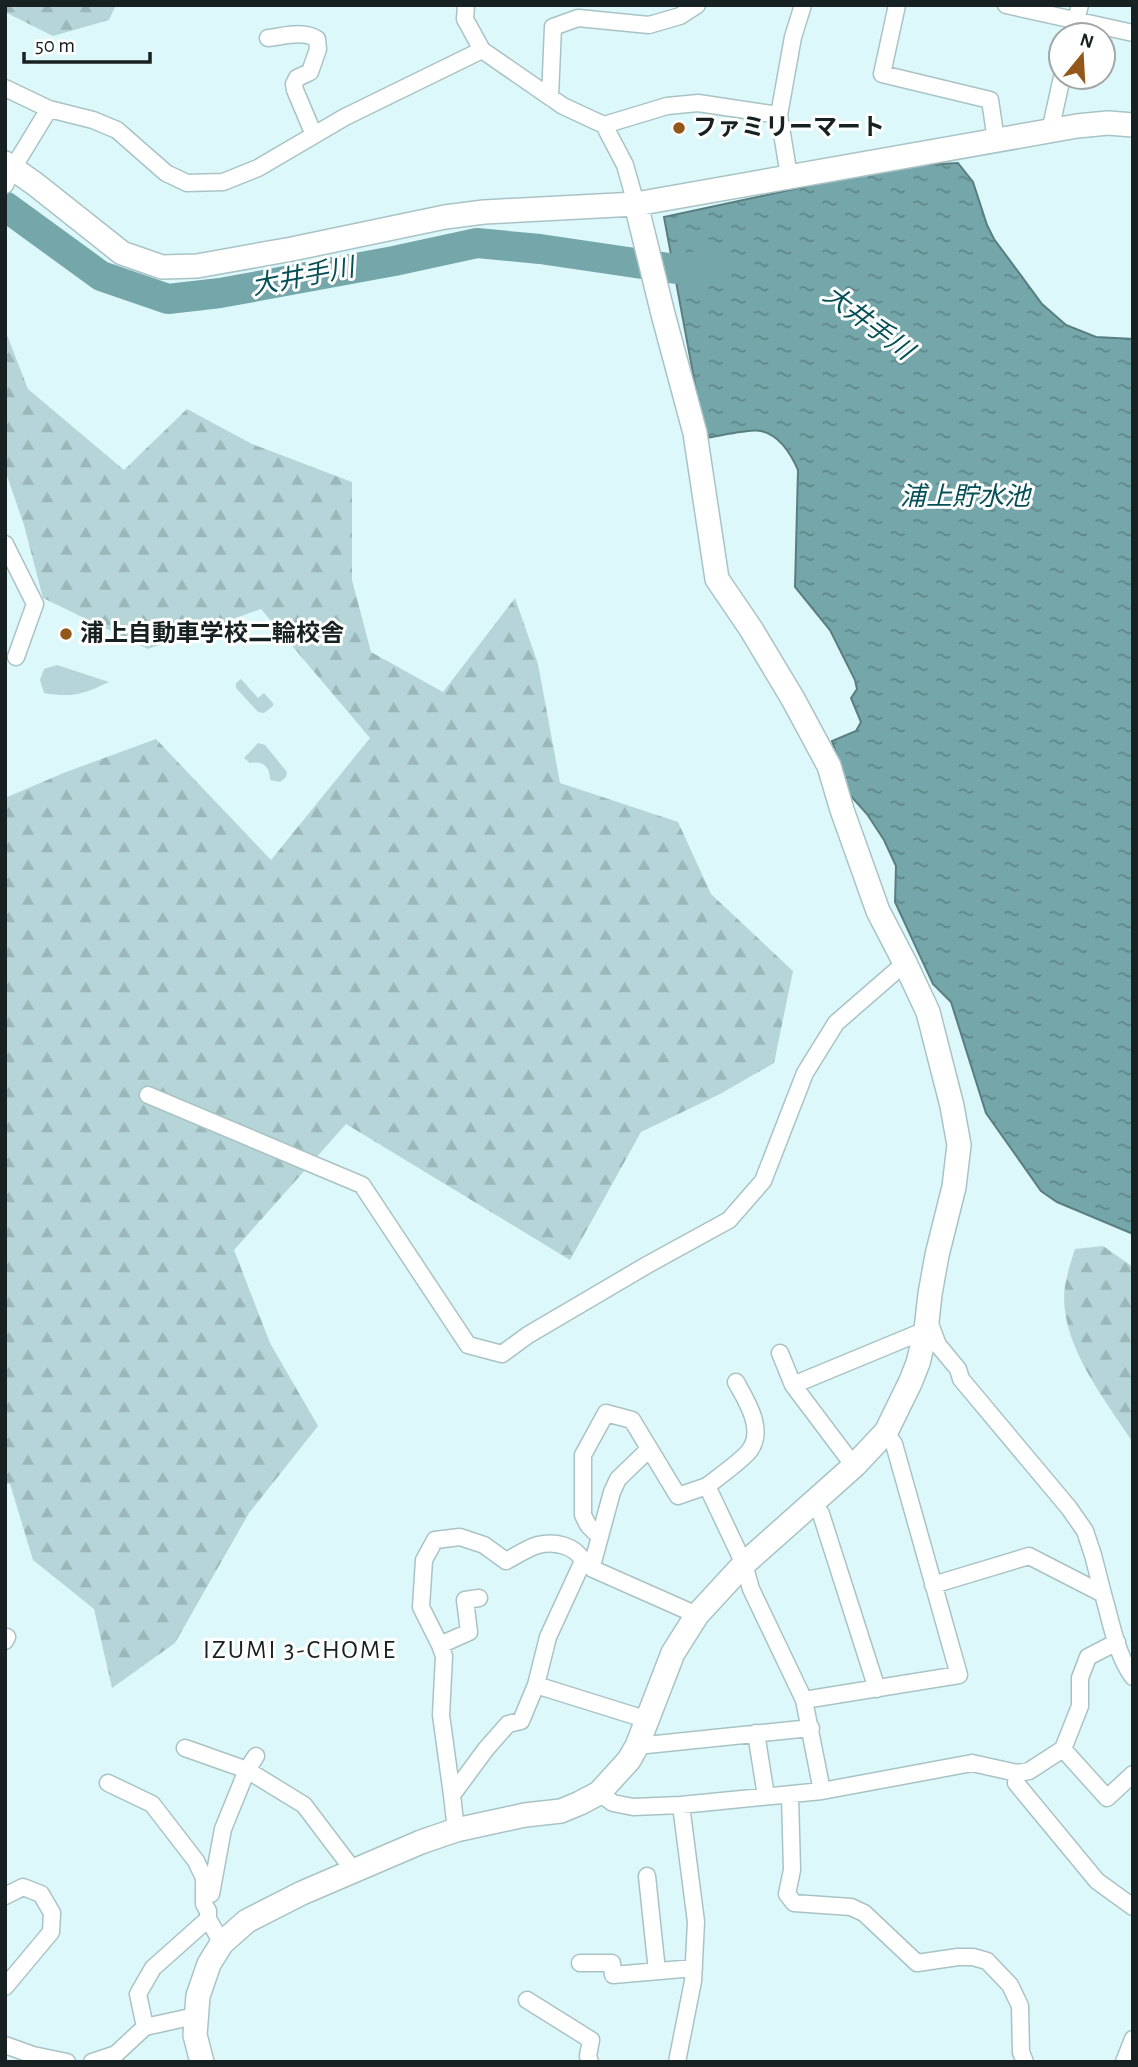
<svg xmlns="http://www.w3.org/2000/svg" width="1138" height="2067" font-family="'Alegreya Sans','Noto Sans JP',sans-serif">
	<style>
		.green { fill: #b5d5d8 }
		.forest { fill: url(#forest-firs) }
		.water { fill: url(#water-ripples); stroke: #597e81; stroke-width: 2 }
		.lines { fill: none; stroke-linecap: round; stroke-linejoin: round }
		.river { stroke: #75a6aa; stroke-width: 30 }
		.street-casing { stroke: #a9c3c5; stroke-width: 19 }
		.secondary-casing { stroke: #a9c3c5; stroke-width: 26 }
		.street { stroke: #fff; stroke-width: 16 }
		.secondary { stroke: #fff; stroke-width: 23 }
		.poi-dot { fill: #935719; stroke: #fff; stroke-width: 2.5 }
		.labels { text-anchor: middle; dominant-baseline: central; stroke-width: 6; stroke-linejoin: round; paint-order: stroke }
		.poi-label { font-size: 24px; font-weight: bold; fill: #172121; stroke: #fff; text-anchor: start }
		.water-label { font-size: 26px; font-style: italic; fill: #045056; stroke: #fff }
		.neighbourhood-label { font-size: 26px; letter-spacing: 2px; fill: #172121; stroke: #fff }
	</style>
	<defs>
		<pattern id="forest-firs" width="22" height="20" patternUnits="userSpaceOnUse" patternTransform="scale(1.75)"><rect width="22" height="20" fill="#b5d5d8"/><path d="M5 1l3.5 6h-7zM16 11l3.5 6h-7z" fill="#9bb7b9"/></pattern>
		<pattern id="water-ripples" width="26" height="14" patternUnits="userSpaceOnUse" patternTransform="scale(1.75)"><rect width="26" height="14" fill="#75a6aa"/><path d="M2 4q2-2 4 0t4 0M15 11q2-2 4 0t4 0" fill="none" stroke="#5f878a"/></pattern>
	</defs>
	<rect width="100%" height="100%" fill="#ddf8fb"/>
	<!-- green -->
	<path class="green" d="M57,665L109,682C84,694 72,698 44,693L40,680L44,669Z
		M241,679L258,698L264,693L273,703V706L264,713L258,712L236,688V683Z
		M258,743L265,745L287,772L286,777L280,782L270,780C270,766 263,761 250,763L244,758Z"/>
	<!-- forest -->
	<path class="forest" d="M5,5H116L109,20L53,36L5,12Z
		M5,330L28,389L124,470L187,409L252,444L352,482V580L371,652L443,692L515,598L538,664L560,783L678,822L711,894L793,971L774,1063L720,1094L641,1132L570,1260L346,1124L234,1250L270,1343L318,1426L249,1513L175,1643L112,1688L94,1609L33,1560L10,1484L5,1483V798L66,772L156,739L271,860L370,738L261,609L148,649L43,598L24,525L5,470Z
		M1103,1246L1133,1267V1443C1105,1399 1057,1341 1065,1286C1067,1274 1071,1261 1075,1249Z"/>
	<!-- water -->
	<path class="water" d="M958,163L973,182L987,225L994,239L1042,304L1066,325L1096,337L1133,339V1234L1057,1202L1041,1191L986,1113L951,1002L933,984L895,902L896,866L884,840L867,814L849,794L832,741L856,731L861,722L851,698L857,689L855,680L830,630L795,587L798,470C791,454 779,435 761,431C751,428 716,437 705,438L664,217L901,166Z"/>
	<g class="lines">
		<!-- river -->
		<path class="river" d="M5,206L101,276L168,299L220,293L394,261L477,243L540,249L676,269L713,264"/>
		<defs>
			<path id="street" d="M466,5L465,19L482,50L563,106L604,125L625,165L636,204
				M897,5L882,74L990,100L996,140
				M1006,5L1133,33
				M1072,35L1080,5
				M268,38C284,36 304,30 317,39L318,49L310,72L297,78L294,84L295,90L314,135
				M5,88L49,109L93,120L117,130L166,173L187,183L223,182L258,168L345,117L482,50
				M550,97L553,27L578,18L649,25L680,16L697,5
				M604,125L667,106L698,103L779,115
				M1050,131L1062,77
				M789,176L779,115L793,37L803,5
				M5,185L13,168L49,109
				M5,544L35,604L16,657
				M148,1095L362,1185L468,1345L502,1354L528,1335L647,1265L729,1220L763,1181L805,1073L836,1023L905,963
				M929,1321L938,1345L958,1369L961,1379L1069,1508L1085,1531L1093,1555L1103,1594L1029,1556L933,1585
				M780,1353L793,1385L854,1466
				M793,1385L926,1330
				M707,1486C716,1479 745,1458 750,1450C765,1429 746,1400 736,1382
				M813,1502L821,1514L877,1689
				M600,1537L588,1525L583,1515V1455L606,1413L632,1420L678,1496L707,1486L744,1564L751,1589L804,1700L822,1791
				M1103,1594C1111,1621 1116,1654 1133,1677
				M5,1641L7,1637
				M440,1645L421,1607L424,1560L435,1540L460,1537L484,1545L506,1561C516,1556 527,1548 538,1545C554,1541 575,1545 583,1561L593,1562L612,1492L618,1479L648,1450
				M536,1685L648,1720
				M804,1700L959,1675L894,1444L886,1432
				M756,1733L766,1796
				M637,1746L811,1728
				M185,1748L247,1770L304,1805L354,1871
				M1063,1749L1107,1798L1133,1774
				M1017,1773L1029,1771L1063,1749L1080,1706V1678L1088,1657L1117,1642
				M108,1783L152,1804L196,1861L204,1878V1904L208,1911V1919
				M599,1793L613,1803L633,1807L681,1805L822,1791L972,1763L1017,1773L1016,1783L1097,1881L1133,1907
				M452,1795L441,1715L444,1656L440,1645L469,1632L465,1600L479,1598
				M790,1795L792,1870L787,1894L794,1903L851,1907L864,1913L917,1963L958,1957H973L987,1961L1010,1985L1020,2006L1021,2052L1025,2062
				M456,1830L452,1795L486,1749L508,1724L521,1721L536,1685L548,1637L583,1561L593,1569L697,1615
				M647,1876L657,1971
				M211,1894L223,1829L247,1770L256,1756
				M5,1896L23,1887L41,1894L52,1913L51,1932L5,1987
				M580,1963H612L613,1975L694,1968
				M527,2000L591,2040L588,2056L590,2062
				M145,2027L138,1994L153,1968L208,1919L222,1943
				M5,2045L33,2055L67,2062
				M92,2062L116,2054L145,2027L195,2016
				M677,2062L693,1981L696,1922L681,1805
				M1124,2062L1133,2039"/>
			<path id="secondary" d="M5,163L35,184L122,253L162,267L197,266L292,249L445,217L484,212L636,204L1077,126L1108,123L1133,125
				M202,2062L195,2035L198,1996L209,1964L222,1943L247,1921L302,1893L421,1842L456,1830L525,1815L561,1811L580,1803L599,1793L629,1760L637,1746L673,1653L697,1615L744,1564L854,1466L886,1432L910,1383L918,1363L926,1330L930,1294L937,1255L954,1187L959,1145L952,1106L928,1012L905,963L878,911L842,810L829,766L793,699L751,629L717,579L695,433L663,314L636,204"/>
		</defs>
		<!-- street casing -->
		<use href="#street" class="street-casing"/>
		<!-- secondary casing -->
		<use href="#secondary" class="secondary-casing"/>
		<!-- street -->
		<use href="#street" class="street"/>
		<!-- secondary -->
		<use href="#secondary" class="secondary"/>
	</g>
	<!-- markers -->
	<g class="poi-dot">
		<circle cx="679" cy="128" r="7"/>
		<circle cx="66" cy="634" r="7"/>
	</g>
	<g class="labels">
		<!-- poi labels -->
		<g class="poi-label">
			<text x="693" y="128">ファミリーマート</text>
			<text x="80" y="634">浦上自動車学校二輪校舎</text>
		</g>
		<!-- water labels -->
		<g class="water-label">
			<text transform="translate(303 277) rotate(-11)">大井手川</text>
			<text transform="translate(868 323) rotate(37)">大井手川</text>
			<text x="965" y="497">浦上貯水池</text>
		</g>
		<!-- neighbourhood labels -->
		<g class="neighbourhood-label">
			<text x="300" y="1650">IZUMI 3-CHOME</text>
		</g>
	</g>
	<!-- border -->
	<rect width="1138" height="2067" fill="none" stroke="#172121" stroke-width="14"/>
	<!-- north arrow -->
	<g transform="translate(1082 56) rotate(18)"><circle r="33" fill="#ffffff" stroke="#a2a6a6" stroke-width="2"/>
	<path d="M0-5L12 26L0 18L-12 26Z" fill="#935719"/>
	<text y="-10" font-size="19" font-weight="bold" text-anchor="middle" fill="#172121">N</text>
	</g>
	<!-- scale -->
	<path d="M24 52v10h126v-10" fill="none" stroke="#172121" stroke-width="3.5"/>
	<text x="35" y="52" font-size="21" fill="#172121" stroke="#ffffff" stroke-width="5" paint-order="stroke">50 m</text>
</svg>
